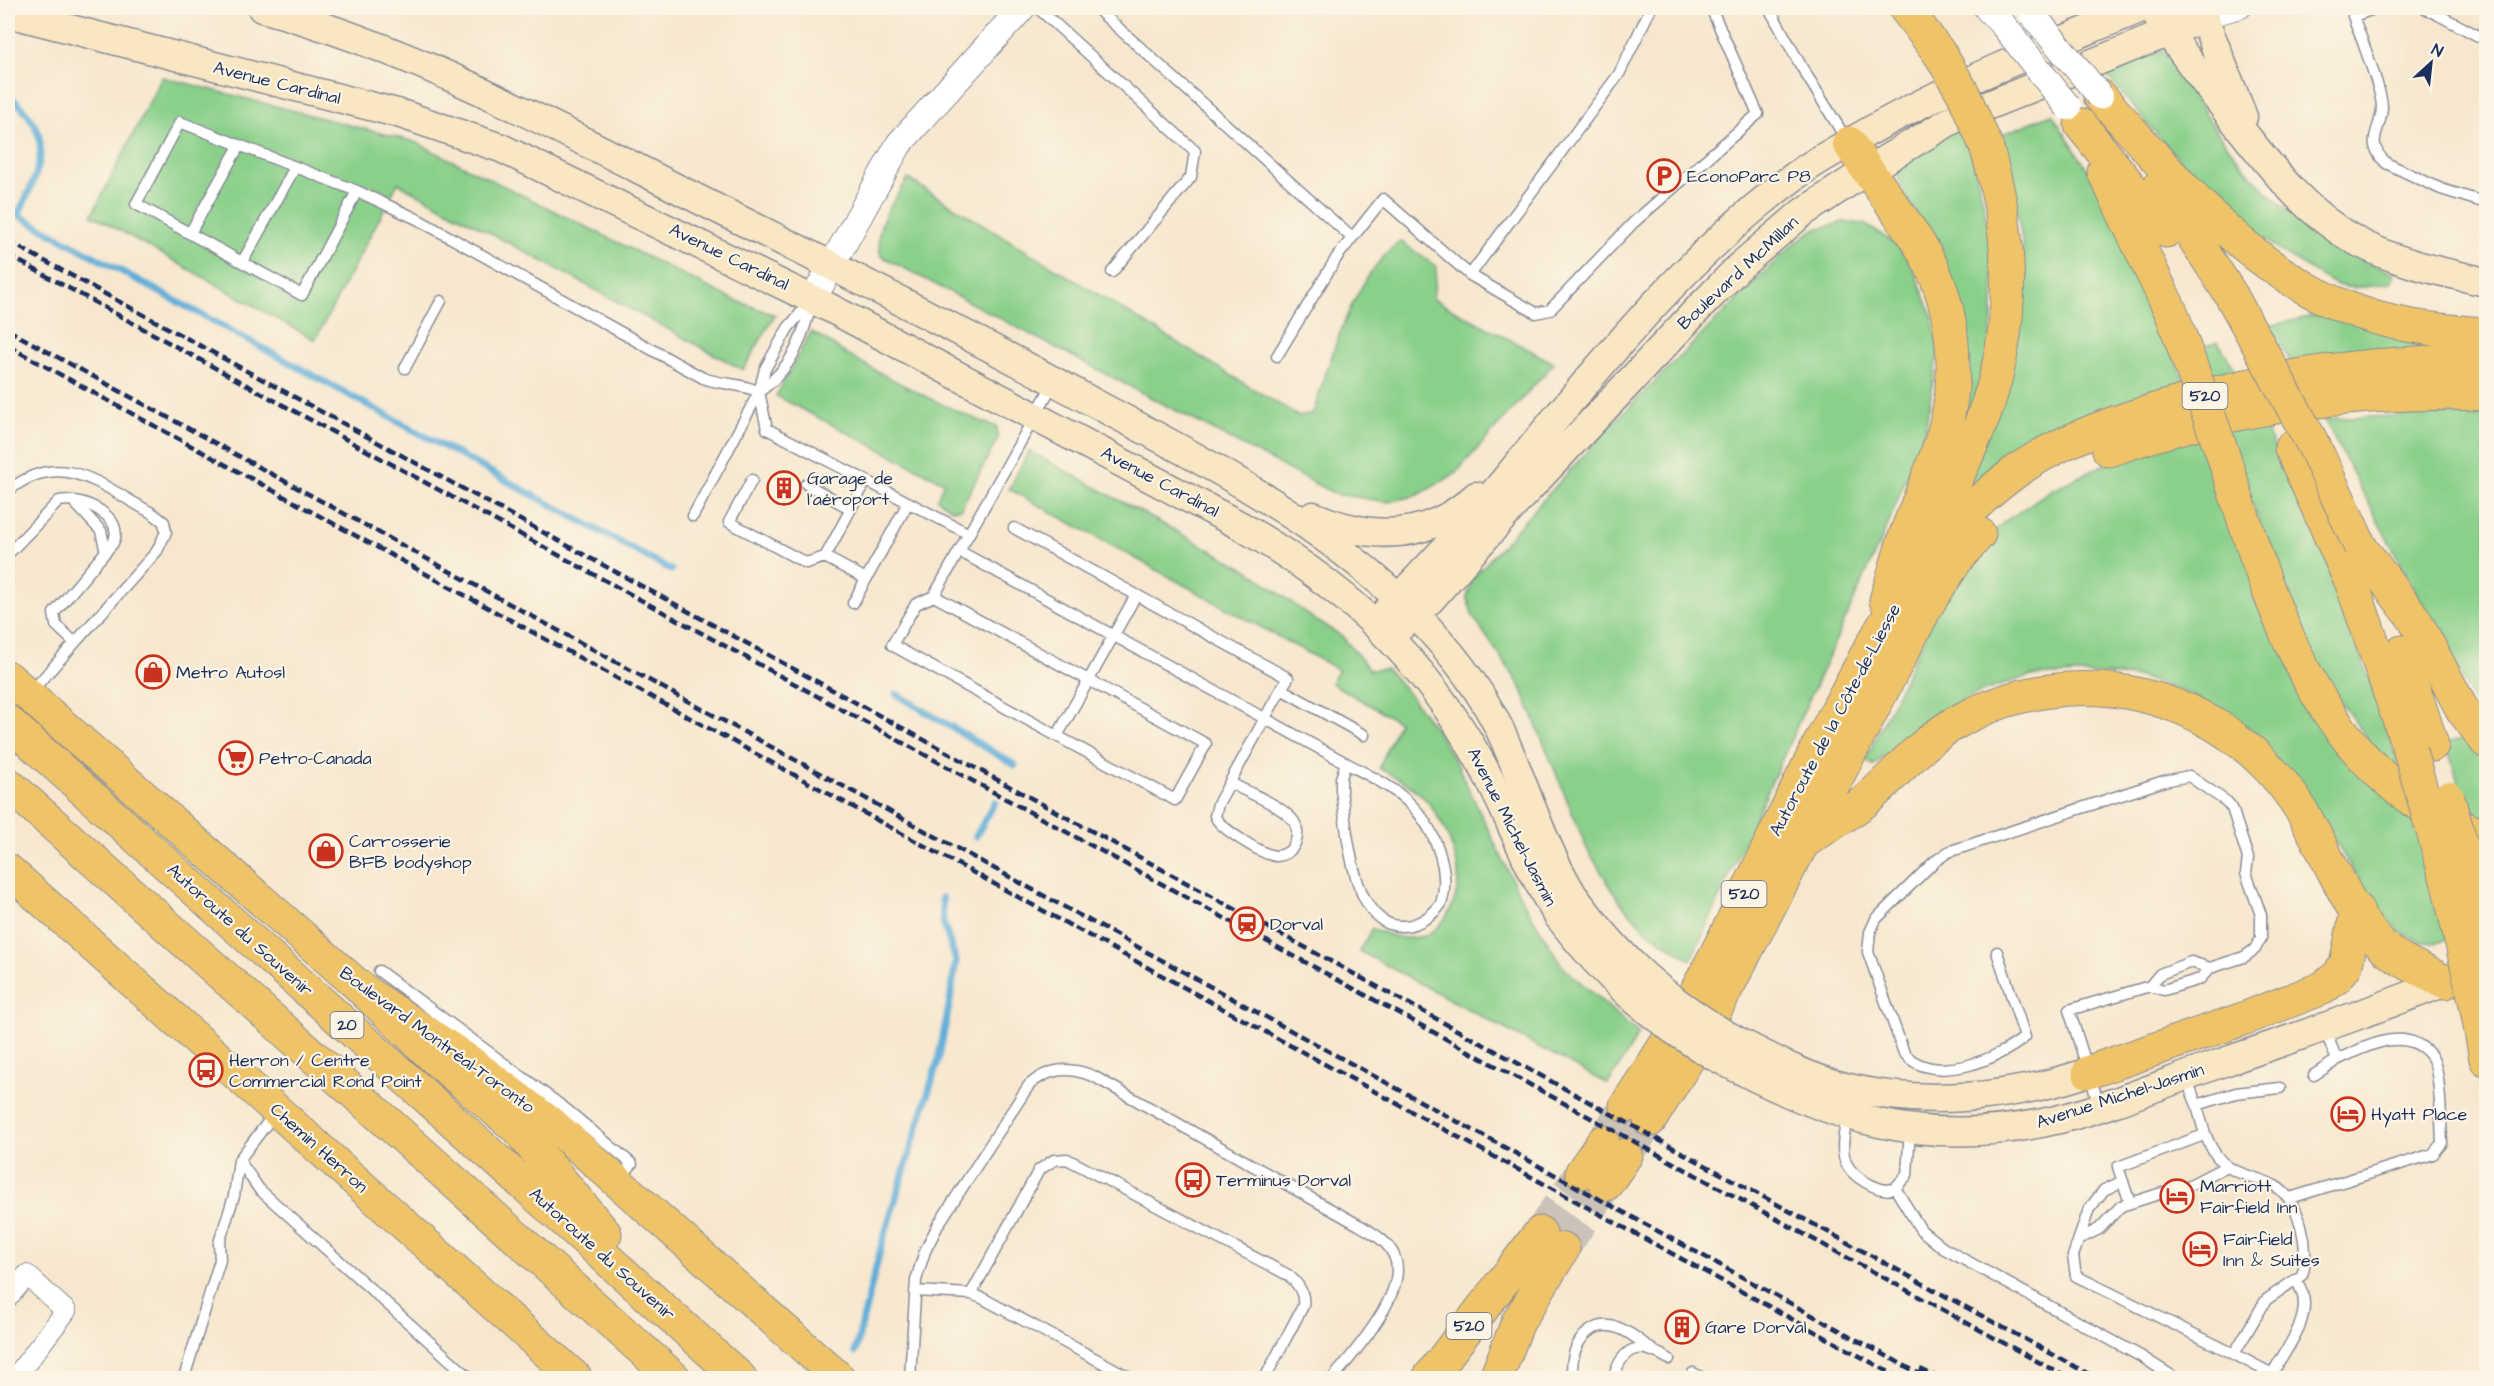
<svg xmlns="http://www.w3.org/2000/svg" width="2494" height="1386" font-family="'Architects Daughter',sans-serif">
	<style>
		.green { fill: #8ad08a; stroke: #528074; stroke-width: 1.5 }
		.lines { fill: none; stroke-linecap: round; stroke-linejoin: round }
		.stream { stroke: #5fadd8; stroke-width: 7 }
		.motorway-tunnel { stroke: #cbc2b8; stroke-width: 33; stroke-dasharray: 33 16; stroke-linecap: butt }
		.service-casing { stroke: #898b96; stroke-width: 13 }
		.minor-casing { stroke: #898b96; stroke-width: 22 }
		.tertiary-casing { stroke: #898b96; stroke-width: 28 }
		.secondary-casing { stroke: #898b96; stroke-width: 31 }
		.primary-casing { stroke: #898b96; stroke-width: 34 }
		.motorway-casing { stroke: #898b96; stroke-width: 35 }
		.service { stroke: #fff; stroke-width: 10 }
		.minor { stroke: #fff; stroke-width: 20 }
		.tertiary { stroke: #fff; stroke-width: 26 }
		.secondary { stroke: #f9e7c3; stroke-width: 28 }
		.primary { stroke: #efc469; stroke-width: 32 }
		.motorway { stroke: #efc469; stroke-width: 33 }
		.rail { stroke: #1b2f5e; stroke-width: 4.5; stroke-dasharray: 9 4.5; stroke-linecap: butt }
		.tertiary-bridge-casing { stroke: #898b96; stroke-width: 28; stroke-linecap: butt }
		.secondary-bridge-casing { stroke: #898b96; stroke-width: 31; stroke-linecap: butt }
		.motorway-bridge-casing { stroke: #898b96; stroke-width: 35; stroke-linecap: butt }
		.tertiary-bridge { stroke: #fff; stroke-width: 26 }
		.secondary-bridge { stroke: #f9e7c3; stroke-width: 28 }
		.motorway-bridge { stroke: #efc469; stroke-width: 33 }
		.labels { text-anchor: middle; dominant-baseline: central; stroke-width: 4.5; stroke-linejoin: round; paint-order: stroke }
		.shield { fill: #fcf5e5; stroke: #5e6a86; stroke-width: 1.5 }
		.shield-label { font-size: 16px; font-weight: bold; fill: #1b2f5e }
		.street-label { font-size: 18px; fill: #1b2f5e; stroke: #fcf5e5 }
		.poi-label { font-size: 18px; fill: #1b2f5e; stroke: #fcf5e5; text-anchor: start }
	</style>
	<rect width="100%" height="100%" fill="#fcf5e5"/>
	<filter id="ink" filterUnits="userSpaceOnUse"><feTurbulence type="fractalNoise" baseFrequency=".0167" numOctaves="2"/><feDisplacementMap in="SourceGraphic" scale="12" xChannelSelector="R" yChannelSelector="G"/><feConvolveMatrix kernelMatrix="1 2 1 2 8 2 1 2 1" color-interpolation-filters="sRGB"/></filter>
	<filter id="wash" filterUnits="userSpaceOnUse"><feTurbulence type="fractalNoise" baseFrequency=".008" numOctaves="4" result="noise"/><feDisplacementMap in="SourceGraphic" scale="24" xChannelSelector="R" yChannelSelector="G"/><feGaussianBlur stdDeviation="1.35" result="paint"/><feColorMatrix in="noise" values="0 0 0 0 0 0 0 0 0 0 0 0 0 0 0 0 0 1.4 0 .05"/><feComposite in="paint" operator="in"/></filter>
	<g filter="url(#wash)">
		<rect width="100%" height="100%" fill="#f7e7ce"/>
		<!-- green -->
		<path class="green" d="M2163,51L2171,59C2231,161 2282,229 2395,274L2391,283C2377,285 2360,289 2346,287C2334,286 2319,275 2309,269C2225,221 2165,144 2103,71Z
			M162,77L415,142L734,300L775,315L743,370L398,183L315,340L92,215Z
			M2052,114L2107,200L2187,387L1972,491L1964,485L2023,282L2022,240L2003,134Z
			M1962,125C1984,193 2001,266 1990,338C1986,365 1977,392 1971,418L1960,414L1941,258L1902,188L1897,173L1899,161Z
			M908,179L1298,416L1313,413C1333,354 1350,281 1400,241L1437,267L1433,299L1554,363L1455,474L1418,495L1389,502L1335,494L881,256C872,225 892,204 908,179Z
			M1844,222L1864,224L1903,248L1918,279L1934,321L1938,353L1926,425L1888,525L1691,960L1648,932L1620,902L1587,849L1520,685L1473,617L1467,598L1472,579L1607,429L1790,247L1813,230Z
			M2326,313L2442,344V351L2292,364L2269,326Z
			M811,332C824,338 834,346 846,354C889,379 951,411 997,427L998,438L961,508L953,510L937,499L944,482L776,396Z
			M2218,342L2238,374L2210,383L2197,349Z
			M2436,414L2486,415V724L2324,419Z
			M2263,423L2322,545L2405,782L2392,771L2311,663L2224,428Z
			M2200,434L2319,717L2486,842V925L2434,943L2418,941L2403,933L2383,919L2315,809L2193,695L2140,677L2082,674L2029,676L1978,693L1935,713L1874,765L1865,761L1947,589L1972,554L2004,522L2051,490L2118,458Z
			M1029,451L1251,572L1315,620L1342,636L1370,670L1386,669L1405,689L1437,731L1457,764L1521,898L1562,966L1639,1034L1608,1084L1359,951L1372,929C1385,933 1398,939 1412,938C1446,936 1463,894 1457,865C1453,844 1441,819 1428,802C1416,787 1395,777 1379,768L1399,722L1331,683L1339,670L1009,489Z
			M2467,737L2486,759V825L2469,819L2446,743Z"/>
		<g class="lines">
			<!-- stream -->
			<path class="stream" d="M8,95C57,134 42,166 18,215L671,570
				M8,209L18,215
				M896,694L1015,765
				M976,836L995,802
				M855,1352L882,1243L938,1061L949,1006L956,961L943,922L942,898"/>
		</g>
	</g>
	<g filter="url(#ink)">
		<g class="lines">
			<!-- motorway-tunnel -->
			<path class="motorway-tunnel" d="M1603,1142L1626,1106
				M1626,1155L1650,1120
				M1540,1233L1582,1172
				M1563,1249L1606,1184"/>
			<defs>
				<path id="service" d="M1038,8L1195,151L1191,177L1112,272
					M1096,8L1351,237
					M1769,8L1801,66L1846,139
					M2377,8L2353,16C2360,35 2382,90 2382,107C2382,130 2363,141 2386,163L2441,189L2486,203
					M2425,8L2486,40
					M357,191L302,295L136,204L180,122L357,191L417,219L703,378C722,385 742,383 759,392L767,429L969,534
					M190,233L239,146
					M243,261L294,169
					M1470,275L1619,74L1651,8
					M1277,356L1337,257L1383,199L1470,275L1536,313L1550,310L1633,223L1758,114L1711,8
					M405,368L441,301
					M1054,382L934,596L1206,744L1175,800L1057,736C1084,689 1110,642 1136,595
					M759,392C793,367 801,342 812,302
					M752,480L729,522L806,563L825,557L866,579
					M806,484L851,509
					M8,491C62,447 101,486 152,513L164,522L166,532L157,551L30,693
					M75,503L101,531L106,552
					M693,516L759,392L765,369L788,328L811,301
					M1014,528L1288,678L1281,689L1364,735
					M959,551L1346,763C1366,774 1388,784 1405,799C1433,823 1452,869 1441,904C1432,916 1418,926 1402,926C1351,927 1347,826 1341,790V778L1346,763
					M8,554L59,501C80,496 127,516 113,543L54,613L56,625L75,643
					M825,557L866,481
					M934,596L916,604L892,645L1057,736
					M853,603L908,503
					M1230,783C1249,793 1276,803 1291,818C1304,831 1295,856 1276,856C1263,855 1219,828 1215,816L1218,804L1281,689
					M1997,952L2025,1037C1998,1060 1932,1086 1904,1053L1868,952L1870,932L1876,919L1934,862L1948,852L2164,781L2189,776L2227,802L2232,808L2248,858L2246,873L2261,915V938L2255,949L2244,957L2210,968L2200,979L2164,990L2150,986L2069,1010L2099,1105
					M379,971L567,1110L632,1164L618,1180
					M2150,986L2160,974L2191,962L2210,968
					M2314,1075L2337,1060L2324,1028
					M2185,1076L2197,1105L2236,1093L2280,1088
					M1847,1116C1842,1147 1836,1167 1869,1184C1877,1188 1886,1192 1895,1188L1907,1175L1910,1129
					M239,1160L259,1189L470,1378
					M2123,1181L2104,1190L2089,1209L2073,1256L2076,1276L2234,1354L2266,1300L2302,1275C2311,1250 2300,1200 2275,1186C2261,1178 2242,1176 2228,1167C2209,1154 2202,1126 2197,1105
					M2190,1185L2227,1166
					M1895,1188L1921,1230L1943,1248L2142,1357L2175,1378
					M2290,1198L2433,1154L2442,1143C2441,1125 2441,1068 2431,1056C2407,1024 2364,1047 2337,1060
					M2130,1203L2118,1167L2204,1135
					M2081,1238L2099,1229L2121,1206L2162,1193
					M915,1291L971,1294L982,1298L1131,1378
					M971,1294L1039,1170L1054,1160L1067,1159L1288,1275C1298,1283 1305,1293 1303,1306L1265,1378
					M2234,1354L2272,1374C2287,1347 2319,1311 2296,1281
					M1693,1373L1703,1378
					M184,1378L220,1260L219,1243L234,1196L239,1160L275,1113
					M910,1378L916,1280L925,1251L938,1225L1029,1085C1049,1068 1068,1066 1093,1076L1357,1224C1371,1232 1389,1241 1395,1258C1408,1292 1354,1353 1333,1378
					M1574,1378C1567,1356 1582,1323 1610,1326C1625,1327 1642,1343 1654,1351
					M1613,1378C1624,1344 1640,1342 1669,1359"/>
				<path id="minor" d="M2204,18L2241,8
					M8,1297L27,1275L66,1311L15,1378"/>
				<path id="tertiary" d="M1987,8L2004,26
					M813,299L899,144L1022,8"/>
				<path id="secondary" d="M262,8C425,52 574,138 726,213C851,275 975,338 1098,405C1220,470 1333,527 1429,629C1457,659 1482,693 1500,730C1525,784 1541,843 1573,895
					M2200,8L2243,117
					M8,13L401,114L501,148L832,309L1241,526C1345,587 1422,655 1481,763C1509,813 1527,869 1559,917
					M2158,17C2183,55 2211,91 2239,127C2274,171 2306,213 2356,241C2397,263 2442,272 2486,282
					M1313,516C1372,541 1427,541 1476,496
					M1386,612C1418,577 1452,543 1483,506C1579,392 1674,265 1795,176C1814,162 1834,151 1854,140C1946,86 2044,48 2142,8
					M1400,627L1431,599L1521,497L1698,309L1740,266L1802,213L1866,171L1952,120L2204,18
					M1728,1036C1766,1056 1804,1077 1845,1087C1925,1107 2012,1098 2089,1072
					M1716,1057C1832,1120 1927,1151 2060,1119C2112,1106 2167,1082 2218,1064C2309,1033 2399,1002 2486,965"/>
				<path id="primary" d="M8,677L362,989L469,1061L557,1128L839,1378
					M8,870L576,1378"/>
				<path id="motorway" d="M1905,8L1940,54
					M2100,96C2180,183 2255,282 2373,317C2410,328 2448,331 2486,334
					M2081,125L2166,231
					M1849,143C1873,181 1904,216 1926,256C1954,306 1960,372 1945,428C1936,462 1921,494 1909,526C1900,550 1894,576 1886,600
					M2104,172L2172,314
					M2160,185L2231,295
					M2291,448L2352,584L2410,751
					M2221,449C2270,599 2317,783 2486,836
					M2109,450C2226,407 2362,389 2486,394
					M1926,546C1944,504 1965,463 1982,420C2017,330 2014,238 1986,146
					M2361,548L2415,620L2462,709L2486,741
					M2402,652L2432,745
					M8,722L740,1378
					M8,784L674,1378
					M1807,840C1826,827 1846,816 1864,802C1895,776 1916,747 1952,725C2070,655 2220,689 2296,802C2325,845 2348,916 2386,949C2402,963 2426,971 2445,982
					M362,989L440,1063L518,1129L605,1234
					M2476,1004L2486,1059
					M2089,1072L2243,1019L2323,988L2338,976L2346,965L2357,910
					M1626,1106C1644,1078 1663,1051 1679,1022C1732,931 1774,832 1822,739C1873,642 1923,539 2014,473C2066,435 2135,415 2197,398C2292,372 2388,360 2486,362
					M1650,1120L1700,1039L1927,605L1957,559L1979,534
					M1582,1172L1603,1142
					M1606,1184L1626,1155
					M1429,1378L1540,1233
					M1496,1378L1518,1322L1563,1249"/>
			</defs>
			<!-- service casing -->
			<use href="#service" class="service-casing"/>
			<!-- minor casing -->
			<use href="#minor" class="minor-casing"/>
			<!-- tertiary casing -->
			<use href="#tertiary" class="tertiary-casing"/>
			<!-- secondary casing -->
			<use href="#secondary" class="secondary-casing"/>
			<!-- primary casing -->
			<use href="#primary" class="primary-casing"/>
			<!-- motorway casing -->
			<use href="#motorway" class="motorway-casing"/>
			<!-- service -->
			<use href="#service" class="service"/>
			<!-- minor -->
			<use href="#minor" class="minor"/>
			<!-- tertiary -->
			<use href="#tertiary" class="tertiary"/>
			<!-- secondary -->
			<use href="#secondary" class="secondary"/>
			<!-- primary -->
			<use href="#primary" class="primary"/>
			<!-- motorway -->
			<use href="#motorway" class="motorway"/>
			<!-- rail -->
			<path class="rail" d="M8,241L2096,1378
				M8,255L2068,1378
				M8,330L1927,1378
				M8,346L1900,1378
				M1920,1369L1939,1378"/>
			<defs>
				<path id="tertiary-bridge" d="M2032,14L2100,96
					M2004,26L2068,107"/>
				<path id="secondary-bridge" d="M1573,895C1620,959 1660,995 1728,1036
					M1559,917C1603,975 1652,1021 1716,1057"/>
				<path id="motorway-bridge" d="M1940,54L1963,93L1986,146
					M2231,295L2315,448L2361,548
					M2172,314L2221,449
					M2410,751L2448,884L2476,1004
					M2448,798L2468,868L2483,937"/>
			</defs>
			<!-- tertiary-bridge casing -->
			<use href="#tertiary-bridge" class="tertiary-bridge-casing"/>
			<!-- secondary-bridge casing -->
			<use href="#secondary-bridge" class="secondary-bridge-casing"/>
			<!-- motorway-bridge casing -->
			<use href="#motorway-bridge" class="motorway-bridge-casing"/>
			<!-- tertiary-bridge -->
			<use href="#tertiary-bridge" class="tertiary-bridge"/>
			<!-- secondary-bridge -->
			<use href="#secondary-bridge" class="secondary-bridge"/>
			<!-- motorway-bridge -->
			<use href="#motorway-bridge" class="motorway-bridge"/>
		</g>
	</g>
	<!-- icons -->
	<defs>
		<symbol id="parking-ring" viewBox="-11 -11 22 22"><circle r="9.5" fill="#fcf5e5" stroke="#c8321e" stroke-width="1.5"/><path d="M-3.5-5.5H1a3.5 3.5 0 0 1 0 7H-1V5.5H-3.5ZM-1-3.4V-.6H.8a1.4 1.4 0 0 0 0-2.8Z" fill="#c8321e"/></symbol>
		<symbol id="building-ring" viewBox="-11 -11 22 22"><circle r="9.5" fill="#fcf5e5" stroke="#c8321e" stroke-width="1.5"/><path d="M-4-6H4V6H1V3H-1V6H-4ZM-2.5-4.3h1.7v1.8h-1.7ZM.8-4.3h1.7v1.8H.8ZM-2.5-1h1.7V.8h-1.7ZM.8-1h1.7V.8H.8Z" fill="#c8321e"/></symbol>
		<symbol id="shop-ring" viewBox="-11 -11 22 22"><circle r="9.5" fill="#fcf5e5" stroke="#c8321e" stroke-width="1.5"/><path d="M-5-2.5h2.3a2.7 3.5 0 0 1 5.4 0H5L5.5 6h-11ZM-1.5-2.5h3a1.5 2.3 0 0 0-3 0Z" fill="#c8321e"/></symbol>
		<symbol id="supermarket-ring" viewBox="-11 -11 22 22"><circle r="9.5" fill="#fcf5e5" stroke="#c8321e" stroke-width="1.5"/><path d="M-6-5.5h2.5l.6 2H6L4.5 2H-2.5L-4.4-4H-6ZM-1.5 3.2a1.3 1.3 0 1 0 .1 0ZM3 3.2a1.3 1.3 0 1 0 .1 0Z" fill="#c8321e"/></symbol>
		<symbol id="station-ring" viewBox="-11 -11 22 22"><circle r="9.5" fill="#fcf5e5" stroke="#c8321e" stroke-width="1.5"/><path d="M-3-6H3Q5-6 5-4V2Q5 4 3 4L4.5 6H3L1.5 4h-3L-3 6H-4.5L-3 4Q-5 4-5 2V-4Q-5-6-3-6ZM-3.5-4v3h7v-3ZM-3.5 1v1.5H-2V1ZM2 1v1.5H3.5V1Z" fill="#c8321e"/></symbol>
		<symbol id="bus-ring" viewBox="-11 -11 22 22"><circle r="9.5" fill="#fcf5e5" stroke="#c8321e" stroke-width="1.5"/><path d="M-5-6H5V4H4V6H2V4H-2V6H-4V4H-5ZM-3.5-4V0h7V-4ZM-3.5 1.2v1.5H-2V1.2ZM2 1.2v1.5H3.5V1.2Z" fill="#c8321e"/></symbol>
		<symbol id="hotel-ring" viewBox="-11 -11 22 22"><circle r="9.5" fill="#fcf5e5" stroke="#c8321e" stroke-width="1.5"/><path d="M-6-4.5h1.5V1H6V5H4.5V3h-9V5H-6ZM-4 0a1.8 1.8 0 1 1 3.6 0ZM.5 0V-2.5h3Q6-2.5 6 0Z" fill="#c8321e"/></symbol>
	</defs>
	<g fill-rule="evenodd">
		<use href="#parking-ring" x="1645" y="157" width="38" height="38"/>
		<use href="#building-ring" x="765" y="469" width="38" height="38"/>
		<use href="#shop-ring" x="134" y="653" width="38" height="38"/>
		<use href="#supermarket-ring" x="217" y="739" width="38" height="38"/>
		<use href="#shop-ring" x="307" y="832" width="38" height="38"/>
		<use href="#station-ring" x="1228" y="905" width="38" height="38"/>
		<use href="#bus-ring" x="187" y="1051" width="38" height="38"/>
		<use href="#hotel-ring" x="2329" y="1095" width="38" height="38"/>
		<use href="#bus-ring" x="1174" y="1161" width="38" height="38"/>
		<use href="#hotel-ring" x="2158" y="1177" width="38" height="38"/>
		<use href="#hotel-ring" x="2181" y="1230" width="38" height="38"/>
		<use href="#building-ring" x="1663" y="1308" width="38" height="38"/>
	</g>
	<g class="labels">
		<!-- shield labels -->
		<g class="shield">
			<rect x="2182.5" y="383" width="45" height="26" rx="4.5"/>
			<rect x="1721.5" y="881" width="45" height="26" rx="4.5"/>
			<rect x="330.5" y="1012" width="33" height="26" rx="4.5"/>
			<rect x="1446.5" y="1313" width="45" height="26" rx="4.5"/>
		</g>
		<g class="shield-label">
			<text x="2205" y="396">520</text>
			<text x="1744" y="894">520</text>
			<text x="347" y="1025">20</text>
			<text x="1469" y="1326">520</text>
		</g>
		<!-- street labels -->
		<g class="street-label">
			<text transform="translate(277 83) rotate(14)">Avenue Cardinal</text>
			<text transform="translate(729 257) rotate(26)">Avenue Cardinal</text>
			<text transform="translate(1738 273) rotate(-43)">Boulevard McMillan</text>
			<text transform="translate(1160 482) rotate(28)">Avenue Cardinal</text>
			<text transform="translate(1835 720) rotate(-62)">Autoroute de la Côte-de-Liesse</text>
			<text transform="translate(1512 827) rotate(63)">Avenue Michel-Jasmin</text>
			<text transform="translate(240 930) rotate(42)">Autoroute du Souvenir</text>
			<text transform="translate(437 1040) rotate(36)">Boulevard Montréal-Toronto</text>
			<text transform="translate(2120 1096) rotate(-18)">Avenue Michel-Jasmin</text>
			<text transform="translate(319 1148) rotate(42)">Chemin Herron</text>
			<text transform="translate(602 1254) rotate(42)">Autoroute du Souvenir</text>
		</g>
		<!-- poi labels -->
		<g class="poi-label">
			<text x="1687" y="176">EconoParc P8</text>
			<text x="807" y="478">Garage de<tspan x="807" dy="21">l'aéroport</tspan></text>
			<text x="176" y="672">Metro Autosl</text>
			<text x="259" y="758">Petro-Canada</text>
			<text x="349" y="841">Carrosserie<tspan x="349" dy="21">BFB bodyshop</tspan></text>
			<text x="1270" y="924">Dorval</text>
			<text x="229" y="1060">Herron / Centre<tspan x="229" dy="21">Commercial Rond Point</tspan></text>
			<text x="2371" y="1114">Hyatt Place</text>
			<text x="1216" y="1180">Terminus Dorval</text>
			<text x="2200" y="1186">Marriott<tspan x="2200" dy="21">Fairfield Inn</tspan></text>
			<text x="2223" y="1239">Fairfield<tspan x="2223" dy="21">Inn &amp; Suites</tspan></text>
			<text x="1705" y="1327">Gare Dorval</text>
		</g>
	</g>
	<!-- margin -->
	<rect width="2494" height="1386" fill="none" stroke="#fcf5e5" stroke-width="30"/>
	<!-- north arrow -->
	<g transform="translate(2431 63) rotate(27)" stroke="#fcf5e5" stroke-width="4.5" paint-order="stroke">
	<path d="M0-4.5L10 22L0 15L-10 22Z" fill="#1b2f5e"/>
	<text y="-9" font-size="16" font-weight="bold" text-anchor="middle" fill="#1b2f5e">N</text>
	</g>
</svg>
